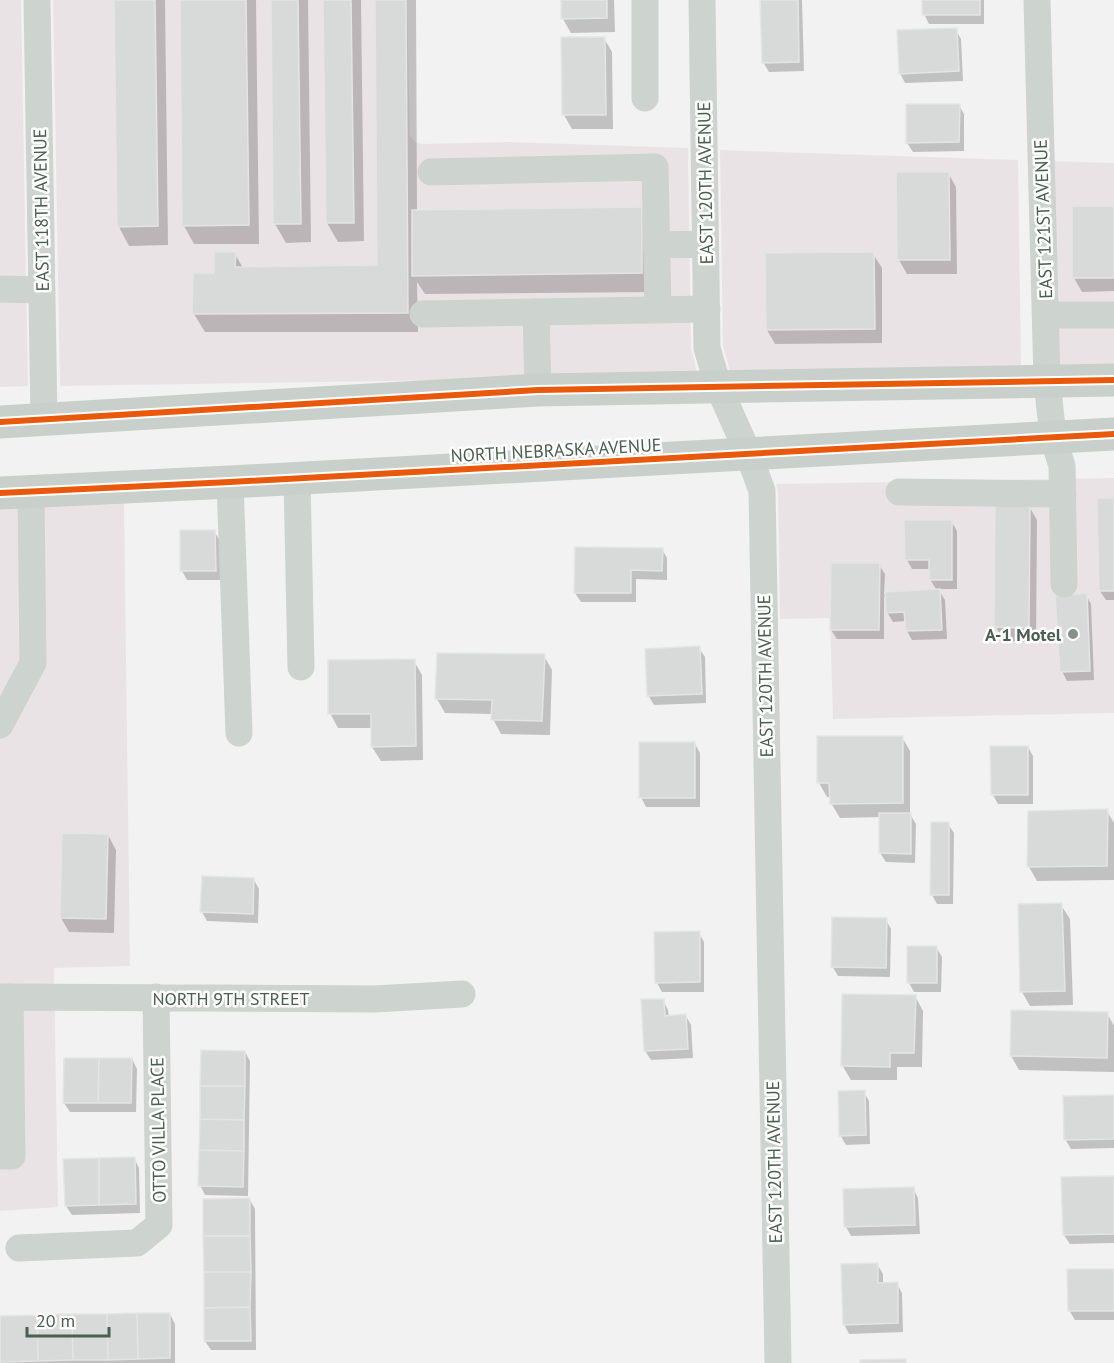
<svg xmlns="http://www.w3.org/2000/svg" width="1114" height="1363" font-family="'PT Sans',sans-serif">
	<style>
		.commercial { fill: #eae3e6 }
		.shadow { fill: #0003 }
		.building { fill: #d8dad9; stroke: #e3e5e4; stroke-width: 1.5 }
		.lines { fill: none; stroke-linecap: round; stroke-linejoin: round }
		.minor { stroke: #cdd3cf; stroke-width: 27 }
		.major { stroke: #c9d0cc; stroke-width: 33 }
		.cycleway-casing { stroke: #fff; stroke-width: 10 }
		.cycleway { stroke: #e8590c; stroke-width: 6 }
		.poi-dot { fill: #849288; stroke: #fff; stroke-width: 2 }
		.labels { text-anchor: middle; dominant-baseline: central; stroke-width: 5; stroke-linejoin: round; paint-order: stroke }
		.street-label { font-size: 18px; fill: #495f4f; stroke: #fff }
		.poi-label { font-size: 18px; font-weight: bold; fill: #495f4f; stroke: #fff; text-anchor: end }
	</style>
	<rect width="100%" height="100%" fill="#f2f2f2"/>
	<!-- commercial -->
	<path class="commercial" d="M0,0H21L28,386L0,387Z
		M53,0H407L410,136L415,142L423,144L509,142L688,148L691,348L697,372L454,380L60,386Z
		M720,150L1018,160L1021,367L730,371L723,346Z
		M1050,161L1114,163V366L1053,367Z
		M1114,478V713L833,719L830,618L780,619L778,491L776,484Z
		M124,503L130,966L54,968L58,1207L0,1211V505Z"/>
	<!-- shadow -->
	<path class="shadow" d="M116,0H165L168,245L129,246L119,227Z
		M181,0H256L259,244H194L184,226Z
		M272,0H308L311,242L286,243L275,224Z
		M325,0H361L364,241L338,242L327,223Z
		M376,0H416L417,211L641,209L652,227V292L425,294L417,282L418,332H205L194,314L215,274L235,254L243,268L378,267Z
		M562,0H614L615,32L571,33L563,19Z
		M761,0H802L804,71L769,72L763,62Z
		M924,0H984V24H929L924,14Z
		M956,30L961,39L963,81L905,83L900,73Z
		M604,38L612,52L613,129H572L564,115Z
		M959,105L964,114V151L913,152L907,143Z
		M948,173L956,187L957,274H907L899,260Z
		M1114,207V291L1082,292L1074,278Z
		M873,254L882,268V343L775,344L767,330Z
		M1114,499V600H1106L1100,591Z
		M996,506H1029L1037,520L1036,642L1004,641L996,627Z
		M951,521L957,531V589H938L945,600L947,639L912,640L907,631L906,621L893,622L887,612V597H884V639H837L831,630L879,565L885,574L884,594L937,591L930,579V569H912L907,560Z
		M214,531L220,541V580H187L182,571Z
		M662,549L667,558V580L636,579V602H581L575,593Z
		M1086,595L1091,604L1094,680L1067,681L1062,671Z
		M699,648L705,657L706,703L654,705L648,695Z
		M544,656L552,670L550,735L501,734L493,719V714L445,713L437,699Z
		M414,661L422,675L423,760L381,761L372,747V728H338L330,713Z
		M902,737L910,751V814L916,824L915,863L886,862L880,853L881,817L840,818L831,803V797H827L819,783Z
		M695,744L700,753V807H646L641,797Z
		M1028,747L1033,756V804H998L993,795Z
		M1107,811L1114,823V880L1037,881L1029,867V812Z
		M948,824L954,833L953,904H937L932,895Z
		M108,835L116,850L114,933L69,932L61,918Z
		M254,880L259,889L258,923L207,921L202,912Z
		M1061,905L1070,919L1073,1005L1030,1006L1022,992Z
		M886,920L891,929L890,977L838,976L832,966Z
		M699,933L704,942V992H662L657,983Z
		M936,947L942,957L941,992H914L909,983Z
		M915,996L923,1011L922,1067H897V1080H851L842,1065Z
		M663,1000L668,1010L669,1017L686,1016L691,1025L693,1058L651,1060L645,1051Z
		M1107,1013L1114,1026V1072L1019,1070L1011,1056Z
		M245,1052L250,1061L248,1196L205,1195L200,1185Z
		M132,1059L137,1069L136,1112H70L64,1103Z
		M864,1092L869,1101L870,1144L846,1145L840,1135Z
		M1114,1098V1148L1071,1149L1065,1139Z
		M134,1158L139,1168L140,1213L72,1215L66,1206Z
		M1114,1178V1243L1070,1244L1064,1235Z
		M913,1188L918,1198L920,1234L851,1236L846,1227Z
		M250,1200L255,1209L256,1350H211L205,1341Z
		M877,1264L883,1274V1285L897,1284L902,1293L903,1332L849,1334L844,1324Z
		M1114,1270V1320H1075L1069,1310Z
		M170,1314L175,1324V1363H1V1362Z"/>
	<!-- building -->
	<path class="building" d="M114,0H155L158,226L117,227Z
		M180,0H246L249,225L182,226Z
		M271,0H298L301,224H273Z
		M323,0H351L354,223H326Z
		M375,0H406L408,313L192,314L193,273H214V252H236L235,267L377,265Z
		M561,0H607V18L561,19Z
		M760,0H798L799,62L762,63Z
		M922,0H980V15H922Z
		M957,28L959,71L899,74L897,30Z
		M561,37H605L606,115H562Z
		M906,104H960L959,142L906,143Z
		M896,172H949L950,260H897Z
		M1072,206H1114V278H1072Z
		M642,207V273L412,276V210Z
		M874,252L875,329L766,330L765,253Z
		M1097,498H1114V591H1099Z
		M995,504L1030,505L1029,628L994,627Z
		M904,520H952V580H929V560H905Z
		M180,530H215L216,571H180Z
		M575,547L663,548L662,571L631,570V593H574Z
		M831,563H880L879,630H830Z
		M940,589L942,630L906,631L904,612L886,613L885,592Z
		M1087,593L1090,671L1060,672L1055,596Z
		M700,646L702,694L647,696L645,649Z
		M437,653L545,654L542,721L491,720L492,700L435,699Z
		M415,659L416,746L371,747V714H328V660Z
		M817,736H903V803L830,804L829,783H817Z
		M639,742H695V798H639Z
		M990,746H1028V795H991Z
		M1108,809L1107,866L1027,867L1028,811Z
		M879,813H911V854L879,853Z
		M931,822H949V895H930Z
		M62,833L108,834L106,919L60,918Z
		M202,876L254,878L253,914L200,912Z
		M1062,903L1065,991L1020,992L1018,904Z
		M832,917L887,918L886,968L831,967Z
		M700,931V982L655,983L654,932Z
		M907,946H937V983H907Z
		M842,994L916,995L914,1053H890V1067L841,1066Z
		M641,999H664L665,1016L686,1014L688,1049L644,1051Z
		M1011,1010L1108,1012L1107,1058L1010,1056Z
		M201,1050L245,1051V1086H200Z
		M64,1058H99L98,1103H63Z
		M99,1058H132L131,1103H98Z
		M200,1086H245L244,1120L200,1119Z
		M865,1090L866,1135L839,1136L838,1091Z
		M1114,1095V1139L1064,1140L1063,1096Z
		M200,1119L244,1120V1151L199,1150Z
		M199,1150L244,1151L243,1187L198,1186Z
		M135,1157L136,1204L99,1205V1158Z
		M99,1158V1205L65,1206L63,1159Z
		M1114,1176V1234L1063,1235L1061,1177Z
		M914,1187L915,1225L844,1227L843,1189Z
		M250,1198V1236H203V1199Z
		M203,1236H250L251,1272H204Z
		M878,1263V1283L898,1282V1323L843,1325L841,1264Z
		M1067,1269H1114V1311H1068Z
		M204,1272H251L250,1307L204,1308Z
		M250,1307L251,1341H204V1308Z
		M137,1313L138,1359L108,1360L107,1314Z
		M137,1313H170V1358L138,1359Z
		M72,1314L73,1360L38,1361L37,1315Z
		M72,1314H107L108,1360H73Z
		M37,1315L38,1361L0,1362V1316Z
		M906,1359V1363H860V1360Z"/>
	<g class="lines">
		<!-- minor -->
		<path class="minor" d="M37,0L44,419
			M645,0V98
			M702,0L707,348L718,386L749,455L762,491L778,1363
			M1037,0L1047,381L1053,437L1062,466L1064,584
			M431,172L655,167L658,310
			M656,245L705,244
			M0,289L42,290
			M536,312L538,390
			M423,314L707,309
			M1046,315H1114
			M297,479L301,667
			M230,482L239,733
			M899,492L1063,494
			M0,725L33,663L31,493
			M0,997L375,999L462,994
			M0,1156H12L10,997
			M19,1248L137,1243L159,1225L156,997"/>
		<!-- major -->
		<path class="major" d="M0,422L538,390L1114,380
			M0,493L230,482L1114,434"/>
		<defs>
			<path id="cycleway" d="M0,422L538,390L1114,380
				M0,493L230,482L1114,434"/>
		</defs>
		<!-- cycleway casing -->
		<use href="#cycleway" class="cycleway-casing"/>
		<!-- cycleway -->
		<use href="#cycleway" class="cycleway"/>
	</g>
	<!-- markers -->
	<circle class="poi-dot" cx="1073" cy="634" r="6"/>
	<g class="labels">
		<!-- street labels -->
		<g class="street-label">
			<text transform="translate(705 183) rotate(-91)">EAST 120TH AVENUE</text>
			<text transform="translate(41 210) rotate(-91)">EAST 118TH AVENUE</text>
			<text transform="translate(1043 219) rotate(-92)">EAST 121ST AVENUE</text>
			<text transform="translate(556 450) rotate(-3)">NORTH NEBRASKA AVENUE</text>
			<text transform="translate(765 676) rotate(-91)">EAST 120TH AVENUE</text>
			<text x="231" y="998">NORTH 9TH STREET</text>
			<text transform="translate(158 1130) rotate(-91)">OTTO VILLA PLACE</text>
			<text transform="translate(774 1162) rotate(-91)">EAST 120TH AVENUE</text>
		</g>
		<!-- poi labels -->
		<g class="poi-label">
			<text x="1061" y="634">A-1 Motel</text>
		</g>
	</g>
	<!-- scale -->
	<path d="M27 1327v9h82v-9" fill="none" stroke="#495f4f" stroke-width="3"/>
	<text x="36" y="1327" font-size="18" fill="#495f4f" stroke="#ffffff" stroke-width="4.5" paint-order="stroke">20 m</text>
</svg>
